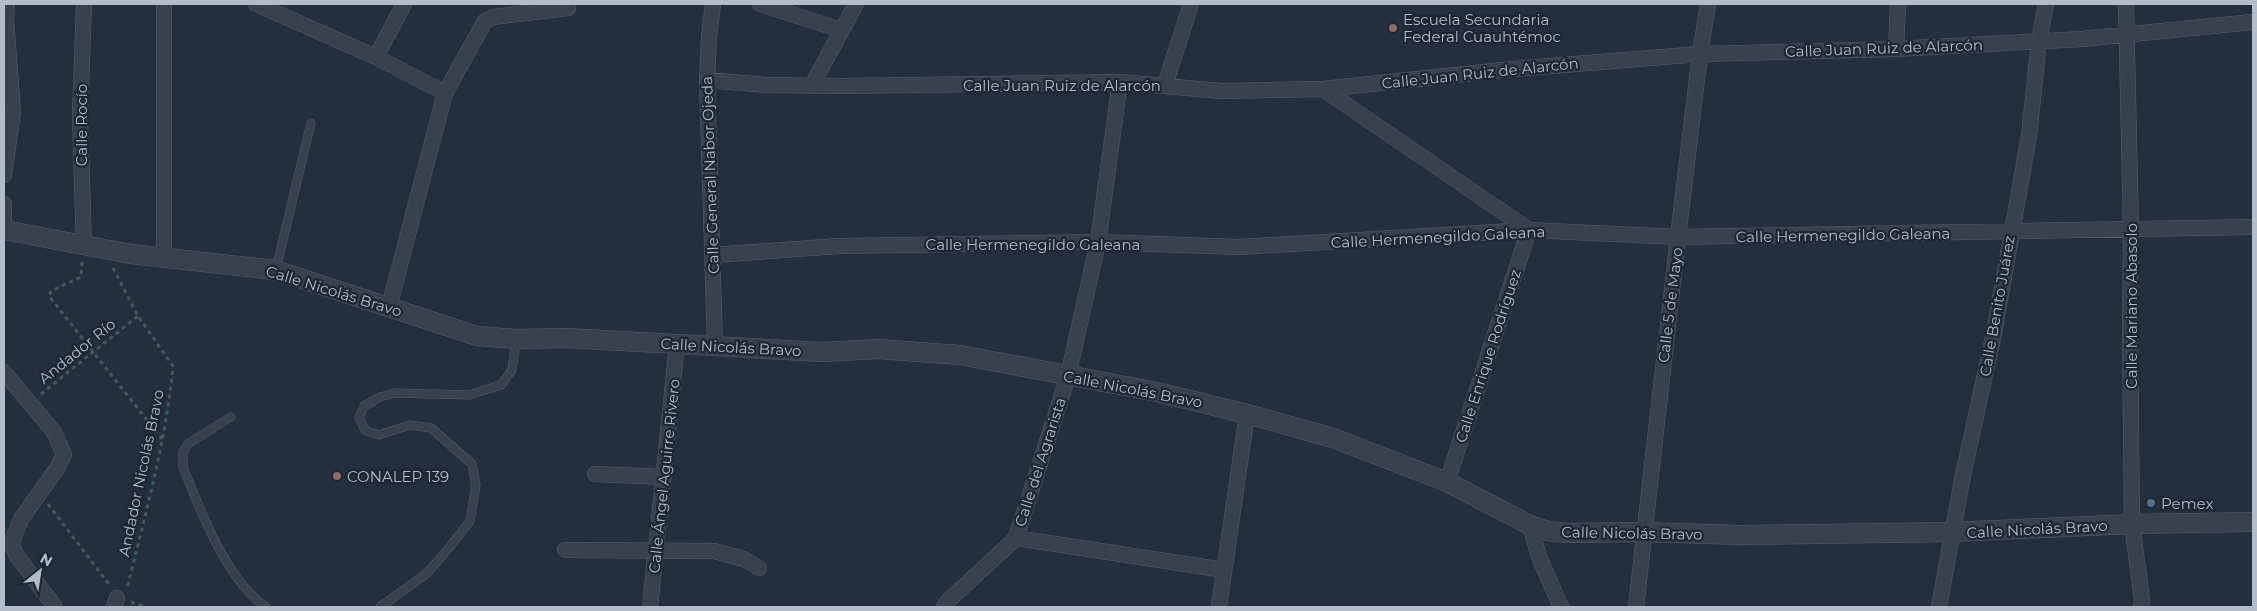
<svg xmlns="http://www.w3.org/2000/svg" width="2257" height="611" font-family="Montserrat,sans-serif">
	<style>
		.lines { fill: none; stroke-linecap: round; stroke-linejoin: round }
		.service-casing { stroke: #565f6c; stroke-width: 9 }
		.minor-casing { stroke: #565f6c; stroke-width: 16 }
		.tertiary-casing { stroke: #565f6c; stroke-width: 20 }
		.path { stroke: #44595c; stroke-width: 3; stroke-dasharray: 4 4; stroke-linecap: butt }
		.service { stroke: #38414e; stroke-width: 8 }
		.minor { stroke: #38414e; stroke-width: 15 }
		.tertiary { stroke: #38414e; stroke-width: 19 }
		.education-dot { fill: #8d6e63; stroke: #1d2633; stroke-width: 2 }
		.service-dot { fill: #5c6f8a; stroke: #1d2633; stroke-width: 2 }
		.labels { text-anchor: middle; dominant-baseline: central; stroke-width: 4.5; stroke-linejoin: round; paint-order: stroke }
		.poi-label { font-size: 15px; fill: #b4bcc9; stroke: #1d2633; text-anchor: start }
		.street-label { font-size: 15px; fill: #b4bcc9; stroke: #1d2633 }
	</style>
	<rect width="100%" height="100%" fill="#242f3e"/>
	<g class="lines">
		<defs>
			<path id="service" d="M276,269L311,123
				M231,417L189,443L183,452V467C200,510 227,581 266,607
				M380,607L426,574L444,554L470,521L476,485L472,464L431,428L410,425L379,435L366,431L359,418L364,406L380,397L395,393L469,395L501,385L512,370L516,339"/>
			<path id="minor" d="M164,4V259
				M256,4L376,57L445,93
				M713,4L709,37L707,80L715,346
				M760,4L841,30
				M2126,4L2131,229L2130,328L2132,524L2142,599L2141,607
				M1896,49L1898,4
				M376,57L404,4
				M707,80L766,85L843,86L1120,82L1221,91L1323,89L1513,69L1700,54L1896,49L2082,39L2253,22
				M812,85L856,4
				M1165,85L1191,4
				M1323,89L1529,230L1447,482
				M4,175L13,112L6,19L7,4
				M4,204V230
				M84,246L80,117L84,4
				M713,255L839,246L1098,242L1239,247L1529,230L1678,237L2253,227
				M389,307L445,93L485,21L494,17L568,8
				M4,372L54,432L64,455L56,470L21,519L11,544L17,556L55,607
				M595,474L664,477
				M1530,525L1539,557L1561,607
				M1016,538L1224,570
				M565,550L714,551L744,559L759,568
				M114,607L117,598
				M650,607L677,344
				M944,607L948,601L1016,538L1068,376L1098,242L1120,82
				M1219,607L1247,414
				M1636,607L1678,237L1700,54L1708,4
				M1939,607L1962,480L1994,333L2029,136L2039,41L2046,4"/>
			<path id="tertiary" d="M4,230L131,254L275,270L477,336L516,339L566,338L822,352L878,349L960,355L1157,392L1247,414L1333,438L1447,482L1530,525L1548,531L1567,533L1643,532L1741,535L1952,532L2132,524L2253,522"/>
		</defs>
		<!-- service casing -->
		<use href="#service" class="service-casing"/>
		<!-- minor casing -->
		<use href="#minor" class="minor-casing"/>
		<!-- tertiary casing -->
		<use href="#tertiary" class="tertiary-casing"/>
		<!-- path -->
		<path class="path" d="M82,262L81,277L51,291L49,296L162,439
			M113,268L138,316L173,366C166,441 145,515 127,589
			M41,394L138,316
			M48,504L111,587
			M131,602L146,607"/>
		<!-- service -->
		<use href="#service" class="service"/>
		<!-- minor -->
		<use href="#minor" class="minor"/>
		<!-- tertiary -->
		<use href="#tertiary" class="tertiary"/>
	</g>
	<!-- markers -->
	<g class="education-dot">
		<circle cx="1393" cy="28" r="5"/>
		<circle cx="337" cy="476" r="5"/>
	</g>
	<circle class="service-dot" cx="2151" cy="503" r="5"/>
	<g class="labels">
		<!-- poi labels -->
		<g class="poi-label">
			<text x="1403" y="19">Escuela Secundaria<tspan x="1403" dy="17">Federal Cuauhtémoc</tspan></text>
			<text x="347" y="476">CONALEP 139</text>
			<text x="2161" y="503">Pemex</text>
		</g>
		<!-- street labels -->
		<g class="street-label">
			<text transform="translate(1884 48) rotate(-2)">Calle Juan Ruiz de Alarcón</text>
			<text transform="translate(1480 73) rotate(-6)">Calle Juan Ruiz de Alarcón</text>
			<text x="1062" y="85">Calle Juan Ruiz de Alarcón</text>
			<text transform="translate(81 125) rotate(-90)">Calle Rocío</text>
			<text transform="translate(710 175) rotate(-92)">Calle General Nabor Ojeda</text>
			<text transform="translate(1843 235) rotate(-1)">Calle Hermenegildo Galeana</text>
			<text transform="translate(1438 237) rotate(-3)">Calle Hermenegildo Galeana</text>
			<text x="1033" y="244">Calle Hermenegildo Galeana</text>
			<text transform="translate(334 291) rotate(17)">Calle Nicolás Bravo</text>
			<text transform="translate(1670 305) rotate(-83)">Calle 5 de Mayo</text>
			<text transform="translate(1997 306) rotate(-80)">Calle Benito Juárez</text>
			<text transform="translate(2131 306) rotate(-90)">Calle Mariano Abasolo</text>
			<text transform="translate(731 347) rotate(3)">Calle Nicolás Bravo</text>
			<text transform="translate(77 351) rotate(-39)">Andador Río</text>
			<text transform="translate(1488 356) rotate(-72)">Calle Enrique Rodríguez</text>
			<text transform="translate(1133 389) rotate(11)">Calle Nicolás Bravo</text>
			<text transform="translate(1040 462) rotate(-72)">Calle del Agrarista</text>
			<text transform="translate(141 473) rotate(-78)">Andador Nicolás Bravo</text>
			<text transform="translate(664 476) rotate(-84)">Calle Ángel Aguirre Rivero</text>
			<text transform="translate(2037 529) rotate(-3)">Calle Nicolás Bravo</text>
			<text transform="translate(1632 533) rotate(1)">Calle Nicolás Bravo</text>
		</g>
	</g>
	<!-- border -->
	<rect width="2257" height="611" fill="none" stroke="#b4bcc9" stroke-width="10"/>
	<!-- north arrow -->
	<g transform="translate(40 571) rotate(30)" stroke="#1d2633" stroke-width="4" paint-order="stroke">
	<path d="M0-4L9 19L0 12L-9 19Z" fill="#b4bcc9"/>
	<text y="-8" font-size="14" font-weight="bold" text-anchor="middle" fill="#b4bcc9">N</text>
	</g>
</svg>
